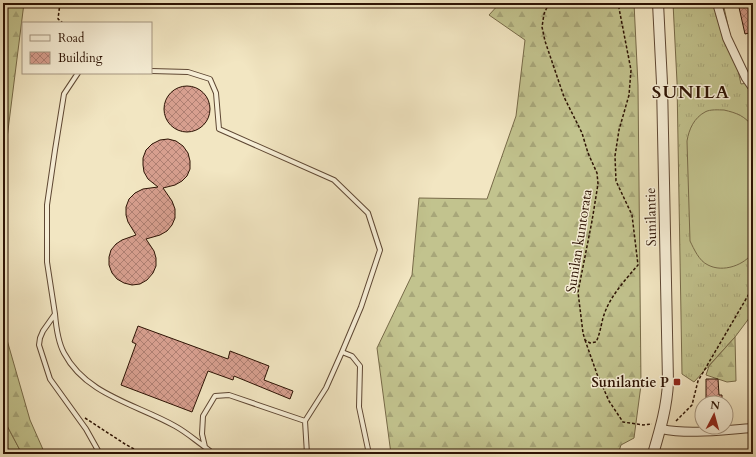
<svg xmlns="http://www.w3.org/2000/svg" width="756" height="457" font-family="Cardo,serif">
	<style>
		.grass { fill: url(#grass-tufts); stroke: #776a48 }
		.forest { fill: url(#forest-firs); stroke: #776a48 }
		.garden { fill: #c2c38e; stroke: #776a48 }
		.building { fill: url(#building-cross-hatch); stroke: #2c1203 }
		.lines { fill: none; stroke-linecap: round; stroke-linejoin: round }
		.service-casing { stroke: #5e4733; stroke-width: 6 }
		.minor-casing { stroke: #5e4733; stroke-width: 10 }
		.tertiary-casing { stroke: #5e4733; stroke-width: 12 }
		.path { stroke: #2c1203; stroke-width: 1.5; stroke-dasharray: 3 2; stroke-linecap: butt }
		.service { stroke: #f7efd7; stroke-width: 4 }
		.minor { stroke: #f7efd7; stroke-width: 8 }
		.tertiary { stroke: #f7efd7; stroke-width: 10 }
		.poi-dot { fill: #8f2418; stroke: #f7efd7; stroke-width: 1.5 }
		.labels { text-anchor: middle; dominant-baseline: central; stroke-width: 3; stroke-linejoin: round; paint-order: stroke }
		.street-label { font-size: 14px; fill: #2c1203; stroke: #f7efd7 }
		.poi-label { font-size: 14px; font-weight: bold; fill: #2c1203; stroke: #f7efd7; text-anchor: end }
		.district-label { font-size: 18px; font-weight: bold; letter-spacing: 1px; fill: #2c1203; stroke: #f7efd7 }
	</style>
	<defs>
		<pattern id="grass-tufts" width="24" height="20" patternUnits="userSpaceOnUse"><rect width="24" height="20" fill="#c2c38e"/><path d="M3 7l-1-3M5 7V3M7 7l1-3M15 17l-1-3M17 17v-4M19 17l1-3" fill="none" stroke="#a7a679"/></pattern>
		<pattern id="forest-firs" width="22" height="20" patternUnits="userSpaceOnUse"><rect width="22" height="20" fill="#c2c38e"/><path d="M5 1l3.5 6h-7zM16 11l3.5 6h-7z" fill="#a7a679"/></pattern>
		<pattern id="building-cross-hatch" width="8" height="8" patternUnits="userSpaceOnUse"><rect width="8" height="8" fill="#d79f8f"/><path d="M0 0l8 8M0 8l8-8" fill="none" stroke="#af8073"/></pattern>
	</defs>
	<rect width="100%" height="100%" fill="#f2e6c2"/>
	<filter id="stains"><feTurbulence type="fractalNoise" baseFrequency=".005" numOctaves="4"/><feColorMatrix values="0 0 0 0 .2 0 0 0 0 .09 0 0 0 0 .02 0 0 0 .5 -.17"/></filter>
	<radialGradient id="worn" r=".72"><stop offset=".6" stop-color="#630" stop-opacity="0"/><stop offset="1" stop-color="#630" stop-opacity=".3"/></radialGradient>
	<!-- grass -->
	<path class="grass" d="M673,3H723L741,84L753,82V313L735,337L694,382L682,374L677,82Z
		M3,418L22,454H3Z"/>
	<!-- forest -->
	<path class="forest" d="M3,3H24L3,170Z
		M500,3H634L638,85L641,385L634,438L621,445L618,454H391L377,348L412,275L419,198L487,199L516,116L525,40L489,15Z
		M3,326L30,420L45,454H22L3,418Z
		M735,337L736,381L727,382L706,375L709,366Z"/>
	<!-- garden -->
	<path class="garden" d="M724,110C737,113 745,116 753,127V252C745,265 723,273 708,265C699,261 694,249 690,241L687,141C689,129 694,118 705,112C710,109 719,110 724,110Z"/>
	<!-- building -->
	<path class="building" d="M738,3H751L753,12V32L745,34Z
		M164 109a23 23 0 1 1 46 0a23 23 0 1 1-46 0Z
		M168,139L176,141L183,146L188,153L190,161V169L187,176L182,181L175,185L163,188L172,201L175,209V218L172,225L167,231L160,235L146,239L154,251L156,258V266L153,273L147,280L140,284L132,285L124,283L117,279L112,273L109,265V257L111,250L116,244L122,240L136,235L128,222L126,215V207L129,199L135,193L143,189L158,187L148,179L144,172L143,165V158L146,150L152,144L160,140Z
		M138,326L228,359L230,351L269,366L264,380L293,391L290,399L234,376L233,380L208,371L192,412L121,385L136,344L132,342Z
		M706,379H718L719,395H722V403H706Z"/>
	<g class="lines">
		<defs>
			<path id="service" d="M151,71L188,72L210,79L216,93L219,129L334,180L368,213L380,250L361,307L342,352L326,388L305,421L307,454
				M78,73L64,94L55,150L47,205V262L55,314L43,331L40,338L39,345L50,379L86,429L100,454
				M55,314C56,326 58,342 64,353C86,395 136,404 175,426C186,432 195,440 205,447
				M342,352L352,356L360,366L359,407L369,454
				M214,454L205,447L202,434L203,416L215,396L229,395L305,421"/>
			<path id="minor" d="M717,3L727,38L746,78L753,88
				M661,429C690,435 723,430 753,428"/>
			<path id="tertiary" d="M653,454C660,430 667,407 668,382L662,83L658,3"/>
		</defs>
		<!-- service casing -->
		<use href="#service" class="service-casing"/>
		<!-- minor casing -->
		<use href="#minor" class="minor-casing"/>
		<!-- tertiary casing -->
		<use href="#tertiary" class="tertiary-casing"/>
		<!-- path -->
		<path class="path" d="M60,3L58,19L63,23
			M549,3L544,14L542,27L545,41L564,97L582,133L588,153L597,173L598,184L592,221L578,292L583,333L585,340L590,343L596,342C601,332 601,322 605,312C612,294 626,279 638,265L632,215L616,181L615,156L619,130L629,95L631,70L618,3
			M585,340L597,374L609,401L623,422L643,425L652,424
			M85,418L125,444L143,454
			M676,421L692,405L698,381L753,287"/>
		<!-- service -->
		<use href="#service" class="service"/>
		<!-- minor -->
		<use href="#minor" class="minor"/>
		<!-- tertiary -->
		<use href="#tertiary" class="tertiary"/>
	</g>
	<!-- markers -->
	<rect class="poi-dot" x="673" y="378" width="8" height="8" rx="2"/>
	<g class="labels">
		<!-- street labels -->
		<g class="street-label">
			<text transform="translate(651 217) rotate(-91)">Sunilantie</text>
			<text transform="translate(579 241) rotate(-81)">Sunilan kuntorata</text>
		</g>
		<!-- poi labels -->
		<g class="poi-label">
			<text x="669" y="382">Sunilantie P</text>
		</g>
		<!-- district labels -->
		<g class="district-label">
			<text x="691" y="92">SUNILA</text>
		</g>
	</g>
	<!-- margin -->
	<rect width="756" height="457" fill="none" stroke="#f2e6c2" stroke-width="16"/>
	<rect x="4" y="4" width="748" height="449" fill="none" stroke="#2c1203" stroke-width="2"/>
	<rect x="8" y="8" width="740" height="441" fill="none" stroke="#2c1203"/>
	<!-- legend -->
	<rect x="22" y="22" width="130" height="52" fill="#f7efd7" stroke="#a69782"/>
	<rect x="30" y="35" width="20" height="6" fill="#f7efd7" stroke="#a69782"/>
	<text x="58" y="42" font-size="12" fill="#2c1203">Road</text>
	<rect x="30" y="52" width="20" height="12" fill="url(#building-cross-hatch)" stroke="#a69782"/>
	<text x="58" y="62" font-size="12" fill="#2c1203">Building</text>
	<!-- north arrow -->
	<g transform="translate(714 415) rotate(6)"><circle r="19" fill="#f7efd7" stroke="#a69782"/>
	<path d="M0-3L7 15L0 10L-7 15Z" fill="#8f2418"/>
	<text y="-6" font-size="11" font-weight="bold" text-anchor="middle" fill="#2c1203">N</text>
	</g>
	<rect width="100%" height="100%" filter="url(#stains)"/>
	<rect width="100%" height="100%" fill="url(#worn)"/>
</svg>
